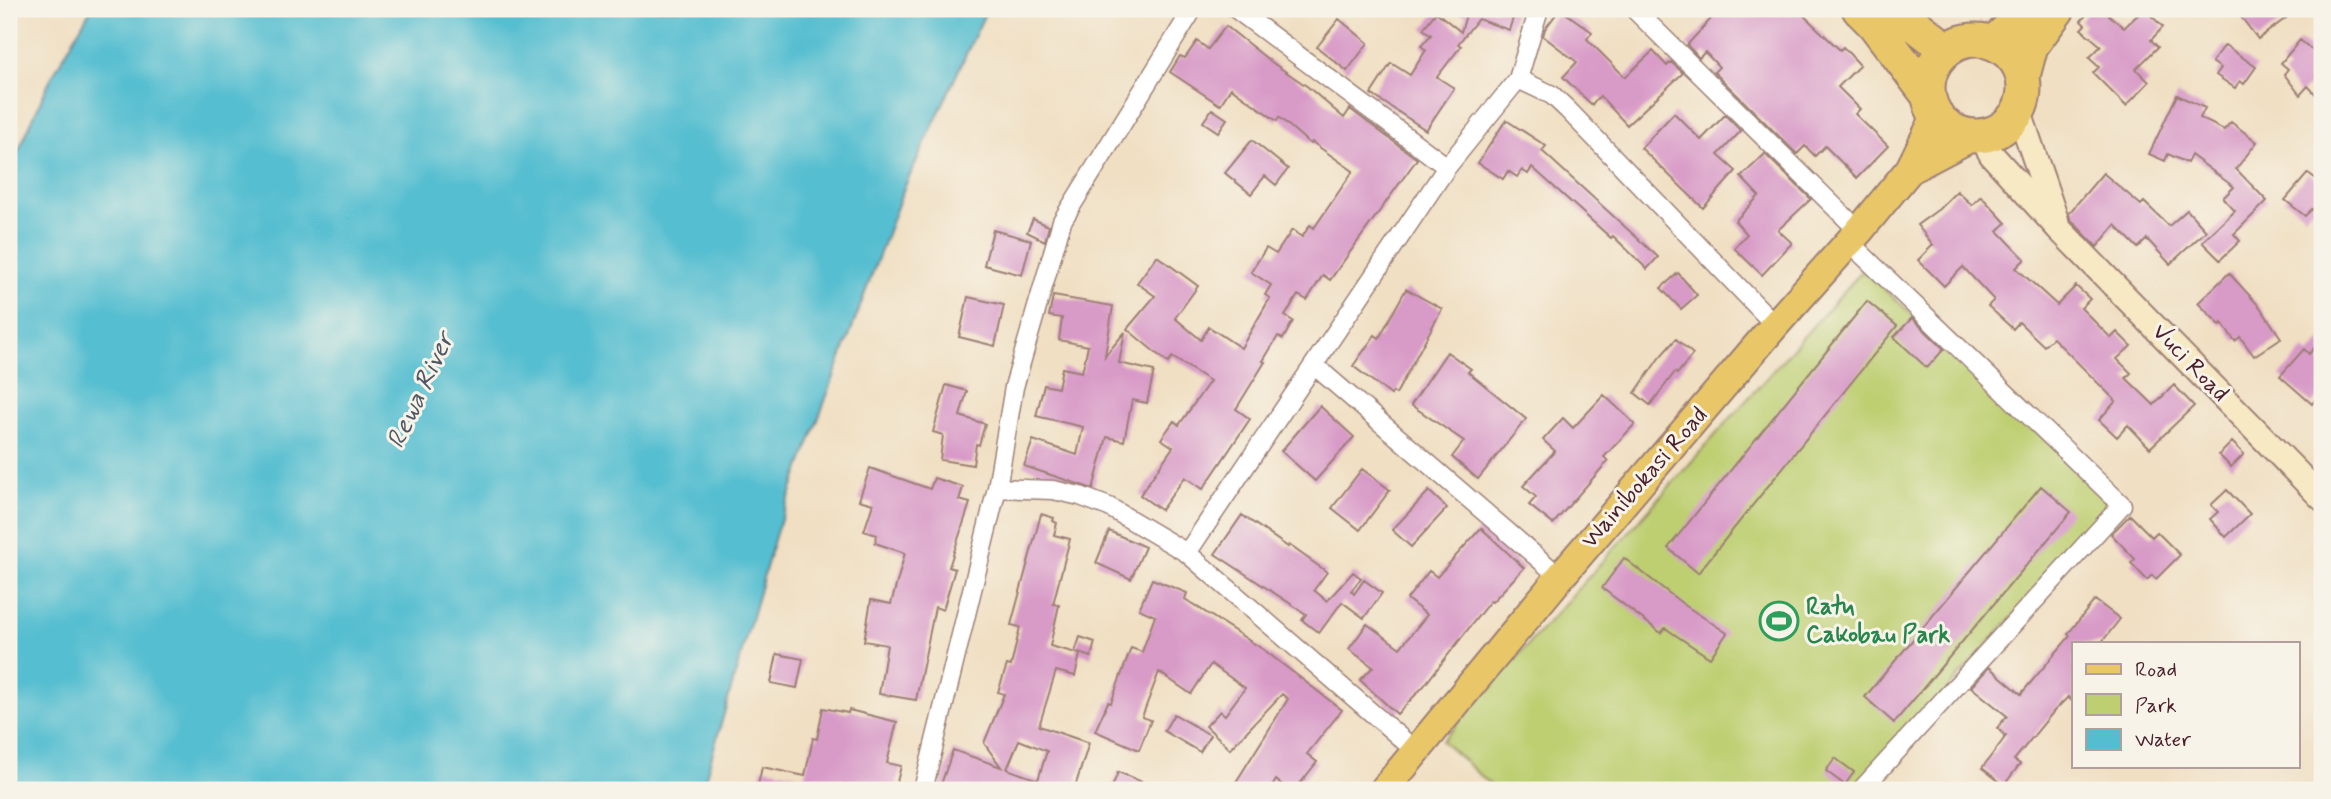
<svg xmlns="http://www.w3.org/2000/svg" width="2331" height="799" font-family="Mynerve,sans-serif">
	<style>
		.green { fill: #becf72; stroke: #84774e; stroke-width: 2 }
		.water { fill: #54bed0; stroke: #4f6e7e; stroke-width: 2 }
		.building { fill: #d89ac7; fill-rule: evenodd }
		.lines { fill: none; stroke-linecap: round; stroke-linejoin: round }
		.street-casing { stroke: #9d7f76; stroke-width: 21 }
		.secondary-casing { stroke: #9d7f76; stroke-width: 28 }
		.primary-casing { stroke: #9d7f76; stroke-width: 32 }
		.highway-casing { stroke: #9d7f76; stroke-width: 37 }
		.street { stroke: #fff; stroke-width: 18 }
		.secondary { stroke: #f6e9c3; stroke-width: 24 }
		.primary { stroke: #e9c769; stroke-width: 28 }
		.highway { stroke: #e9c769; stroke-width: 33 }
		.labels { text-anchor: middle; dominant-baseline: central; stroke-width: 6; stroke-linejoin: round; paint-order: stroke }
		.street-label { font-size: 24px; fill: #4a1f2b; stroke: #f7f3e8 }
		.leisure-label { font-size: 24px; font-weight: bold; fill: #27864d; stroke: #f7f3e8; text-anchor: start }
		.water-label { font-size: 26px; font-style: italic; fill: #4e5765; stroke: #f7f3e8 }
	</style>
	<rect width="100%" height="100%" fill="#f7f3e8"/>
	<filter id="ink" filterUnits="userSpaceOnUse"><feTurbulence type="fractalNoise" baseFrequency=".0143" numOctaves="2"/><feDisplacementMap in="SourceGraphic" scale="14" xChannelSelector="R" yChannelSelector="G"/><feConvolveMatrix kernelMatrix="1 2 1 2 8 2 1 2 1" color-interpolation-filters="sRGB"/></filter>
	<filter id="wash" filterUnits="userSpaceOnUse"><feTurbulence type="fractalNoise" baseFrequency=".00686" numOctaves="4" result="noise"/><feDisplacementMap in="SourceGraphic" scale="28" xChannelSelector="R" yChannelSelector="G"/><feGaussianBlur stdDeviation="1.57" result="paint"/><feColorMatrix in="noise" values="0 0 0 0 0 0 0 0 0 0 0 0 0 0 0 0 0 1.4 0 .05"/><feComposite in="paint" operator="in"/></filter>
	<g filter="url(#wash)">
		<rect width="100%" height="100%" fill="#f0dfc2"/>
		<!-- green -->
		<path class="green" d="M1863,270L2117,500L1857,790H1496L1442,741Z"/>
		<!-- water -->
		<path class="water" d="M91,9H987L904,188L776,533L702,790H9V172L50,80Z"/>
		<g id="blocks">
			<!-- building -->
			<path class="building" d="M1455,9H1516L1509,30L1478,19L1458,44L1461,46L1437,77L1454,88L1426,130L1371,94L1391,63L1410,75L1426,50L1421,46L1431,35L1423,29L1436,12L1461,32L1466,15L1454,11Z
				M1560,9L1592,32L1587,39L1625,77L1653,51L1667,66L1671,62L1683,73L1627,125L1600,96L1592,105L1563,77L1577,62L1543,36L1545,29Z
				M1720,9H1797L1840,50L1843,47L1860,65L1838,87L1860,109L1855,114L1888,146L1857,178L1825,146L1815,156L1805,146L1797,154L1714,72L1719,67L1705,52L1699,58L1687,45Z
				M2091,9H2102L2124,28L2144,9L2163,27L2151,40L2158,47L2136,69L2149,82L2126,106L2093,73L2099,67L2089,58L2101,46L2081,29L2085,25L2081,21Z
				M2235,9H2298L2258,39Z
				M1339,19L1368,43L1347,71L1317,47Z
				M1226,26L1270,61L1308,87L1344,118L1350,109L1417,159L1330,280L1323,275L1307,300L1298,295L1285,316L1293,321L1283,339L1278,336L1263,361L1265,362L1236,409L1250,419L1203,489L1185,477L1161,510L1140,495L1173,447L1161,439L1174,421L1179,425L1210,381L1172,357L1168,363L1127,329L1155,296L1137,283L1157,256L1198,286L1175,318L1201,340L1209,327L1241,348L1270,298L1265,295L1271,285L1251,272L1266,248L1276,254L1292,230L1302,237L1310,225L1314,228L1353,171L1312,142L1310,144L1279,117L1277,121L1231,88L1220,105L1170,72L1180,56L1185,58L1197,41L1208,49Z
				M2300,40L2322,58V101L2308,86L2300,95L2284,74L2288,69L2281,63Z
				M2225,45L2256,67L2244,84L2240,81L2235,88L2216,75L2221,68L2212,62Z
				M2177,95L2205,108L2200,118L2224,130L2231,122L2257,142L2236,169L2267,201L2234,234L2240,241L2220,260L2202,242L2235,211L2223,198L2234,187L2191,155L2187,163L2168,154L2165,161L2149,154Z
				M1212,109L1227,119L1218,132L1203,122Z
				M1674,113L1701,140L1725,115L1741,131L1718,155L1736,171L1703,208L1641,148Z
				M1506,120L1546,146L1542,151L1658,257L1647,269L1613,236L1611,238L1532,167L1528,174L1522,170L1517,177L1508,171L1503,179L1478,163Z
				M1252,140L1288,169L1276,185L1265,176L1251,194L1225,173Z
				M1765,154L1811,199L1778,230L1792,243L1762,275L1734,248L1747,234L1735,221L1759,196L1741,177Z
				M2103,173L2141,205L2144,202L2169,226L2187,210L2206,231L2170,264L2147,239L2138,248L2115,225L2097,247L2070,219L2069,213Z
				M2308,173L2322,183V214L2312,209L2305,216L2285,200Z
				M1957,191L1972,205L1981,196L2006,223L1998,231L2025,259L2016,268L2057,305L2076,286L2090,299L2081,308L2111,338L2117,332L2131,346L2117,359L2131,373L2126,378L2154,405L2174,385L2194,406L2150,448L2128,425L2117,437L2099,420L2116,401L2053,338L2044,346L2019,322L2013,329L1988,306L1994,300L1963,267L1944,286L1918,260L1933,245L1917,225L1939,209Z
				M1033,219L1049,226L1045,241L1027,232Z
				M993,230L1031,240L1022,275L984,265Z
				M1678,273L1697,295L1681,309L1661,288Z
				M2229,273L2260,307L2281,338L2254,356L2240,337L2235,341L2222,323L2220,325L2198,303Z
				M1406,289L1442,309L1396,394L1393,392L1391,395L1353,366L1375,335L1379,338Z
				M1053,296L1113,306L1105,356L1125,332L1119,363L1154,371L1147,403L1132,400L1124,441L1107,437L1093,489L1024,466L1033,440L1077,455L1083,427L1036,416L1044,385L1058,388L1062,368L1082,372L1088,346L1059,340L1062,318L1049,316Z
				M968,297L1004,305L995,346L959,337Z
				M1867,301L1897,326L1698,573L1668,548Z
				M1912,318L1944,349L1927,368L1894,337Z
				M1676,339L1693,354L1677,374L1675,372L1650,405L1635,393L1659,358Z
				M2322,339V392L2312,404L2280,376L2304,349L2309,354Z
				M1447,352L1471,369L1468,372L1526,419L1478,479L1452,457L1464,441L1411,405Z
				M946,385L967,391L960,416L985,424L979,445L976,444L973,465L940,460L943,435L933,432Z
				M1604,395L1635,424L1604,457L1608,461L1553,524L1529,505L1536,497L1523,486L1555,451L1543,440L1563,418L1573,428Z
				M1320,406L1354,437L1315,481L1281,451Z
				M2232,442L2244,454L2231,467L2219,455Z
				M870,468L930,489L934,478L963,487L959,500L970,503L949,567L955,569L943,610L935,607L916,700L879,694L887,645L864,641L871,600L891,604L905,553L875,543L877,535L864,531L873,504L859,500Z
				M1362,469L1390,490L1360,530L1332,508Z
				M2041,486L2071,512L1894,723L1865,697Z
				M2227,490L2250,514L2226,537L2210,519L2218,512L2211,505Z
				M1429,491L1447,508L1411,547L1392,530Z
				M1041,514L1054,518L1053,521L1057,523L1054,535L1070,539L1053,604L1059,605L1050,646L1080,654L1075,676L1056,671L1039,726L1089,743L1074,790H939L953,750L1001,767L984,743L1004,694L998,692L1007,665L1011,666L1020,627L1011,625ZM1019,740L1047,751L1038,780L1007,769Z
				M1242,515L1288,547L1289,545L1327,572L1314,590L1327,601L1353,572L1361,578L1351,591L1354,594L1364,580L1382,593L1364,618L1342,602L1319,633L1302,620L1306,614L1215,554Z
				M2130,515L2152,537L2157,532L2180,555L2156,579L2152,575L2147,580L2131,563L2135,559L2111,534Z
				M1481,528L1524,568L1492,602L1490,601L1423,687L1397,714L1360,680L1373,667L1349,649L1367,624L1400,648L1427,615L1407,599L1429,571L1437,577Z
				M1109,531L1145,547L1131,579L1096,563Z
				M1624,558L1683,604L1727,633L1710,658L1665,628L1661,633L1602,588Z
				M1152,579L1187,593L1185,599L1264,650L1342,710L1307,754L1317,762L1295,790H1289L1276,780L1270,790H1231L1288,699L1282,694L1230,749L1206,726L1220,711L1225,715L1245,688L1211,664L1191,694L1159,672L1142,717L1151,720L1139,750L1095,731L1108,702L1111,703L1131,648L1142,652L1155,616L1139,609Z
				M2095,600L2120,619L2101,643H2074V703L2068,697L2054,711L2014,760L2020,764L2004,785L1982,768L2006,736L1997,728L2007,716L1971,687L1989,667L2021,694L2070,636L2068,634Z
				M1080,637L1095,642L1091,657L1075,652Z
				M777,654L803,659L797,688L771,683Z
				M823,708L848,713L849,710L897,722L887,763L901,766L895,790H872L845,784L844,790H757L762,767L805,776L813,738L817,739Z
				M1174,714L1210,735L1200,752L1164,731Z
				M1835,758L1854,772L1845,785L1826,771Z
				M1118,772L1161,790H1111Z"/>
		</g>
	</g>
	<g filter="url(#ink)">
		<use href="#blocks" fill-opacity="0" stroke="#9d7f76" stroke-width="2"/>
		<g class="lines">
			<defs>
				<path id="street" d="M1236,9L1447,167
					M1634,9L1859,231
					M1518,79L1552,95L1568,110L1775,325
					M1849,242L2122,505L1861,790
					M1315,366L1560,577
					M997,488L1053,490L1080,496L1109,507L1187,553L1417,752
					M1187,553L1447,167L1518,79L1539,9
					M923,790L997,488L1014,387L1062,221L1193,9"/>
				<path id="secondary" d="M2019,112L2056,220
					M1982,137L1991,154L2058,228L2322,498"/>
				<path id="primary" d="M1910,169L1971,137
					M1384,790L1560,577L1775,325L1859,231L1910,169L1936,116"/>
				<path id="highway" d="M1859,9L1874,24L1928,95
					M1895,9L1946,49
					M1928 88a48 48 0 1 1 96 0a48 48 0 1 1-96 0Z
					M1994,42L2031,9
					M2023,76L2031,46L2058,9"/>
			</defs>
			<!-- street casing -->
			<use href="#street" class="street-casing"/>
			<!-- secondary casing -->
			<use href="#secondary" class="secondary-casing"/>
			<!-- primary casing -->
			<use href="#primary" class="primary-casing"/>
			<!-- highway casing -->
			<use href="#highway" class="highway-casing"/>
			<!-- street -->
			<use href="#street" class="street"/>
			<!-- secondary -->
			<use href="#secondary" class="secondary"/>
			<!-- primary -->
			<use href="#primary" class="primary"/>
			<!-- highway -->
			<use href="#highway" class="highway"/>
		</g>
	</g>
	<!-- icons -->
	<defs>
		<symbol id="stadium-ring" viewBox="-11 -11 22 22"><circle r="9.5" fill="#f7f3e8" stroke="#2e9e5b" stroke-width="1.5"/><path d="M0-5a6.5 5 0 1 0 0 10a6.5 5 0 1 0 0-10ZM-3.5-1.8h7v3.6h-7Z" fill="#2e9e5b"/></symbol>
	</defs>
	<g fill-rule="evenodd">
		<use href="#stadium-ring" x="1757" y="599" width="44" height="44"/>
	</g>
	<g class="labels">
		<!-- street labels -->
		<g class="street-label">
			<text transform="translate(2190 363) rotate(46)">Vuci Road</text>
			<text transform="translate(1645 478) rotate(-49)">Wainibokasi Road</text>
		</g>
		<!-- leisure labels -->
		<g class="leisure-label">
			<text x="1806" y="607">Ratu<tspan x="1806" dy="28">Cakobau Park</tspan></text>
		</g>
		<!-- water labels -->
		<g class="water-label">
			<text transform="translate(421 391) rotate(-65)">Rewa River</text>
		</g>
	</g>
	<!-- margin -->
	<rect width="2331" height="799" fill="none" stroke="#f7f3e8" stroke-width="35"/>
	<!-- legend -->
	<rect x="2072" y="642" width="228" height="126" fill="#f7f3e8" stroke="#b29e9c" stroke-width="2"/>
	<rect x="2086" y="664" width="35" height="10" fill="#e9c769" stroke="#b29e9c" stroke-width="2"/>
	<text x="2135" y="676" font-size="21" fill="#4a1f2b">Road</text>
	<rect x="2086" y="694" width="35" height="21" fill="#becf72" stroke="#b29e9c" stroke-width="2"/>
	<text x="2135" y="712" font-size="21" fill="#4a1f2b">Park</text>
	<rect x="2086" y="729" width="35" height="21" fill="#54bed0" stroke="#b29e9c" stroke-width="2"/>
	<text x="2135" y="746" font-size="21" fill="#4a1f2b">Water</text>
</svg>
